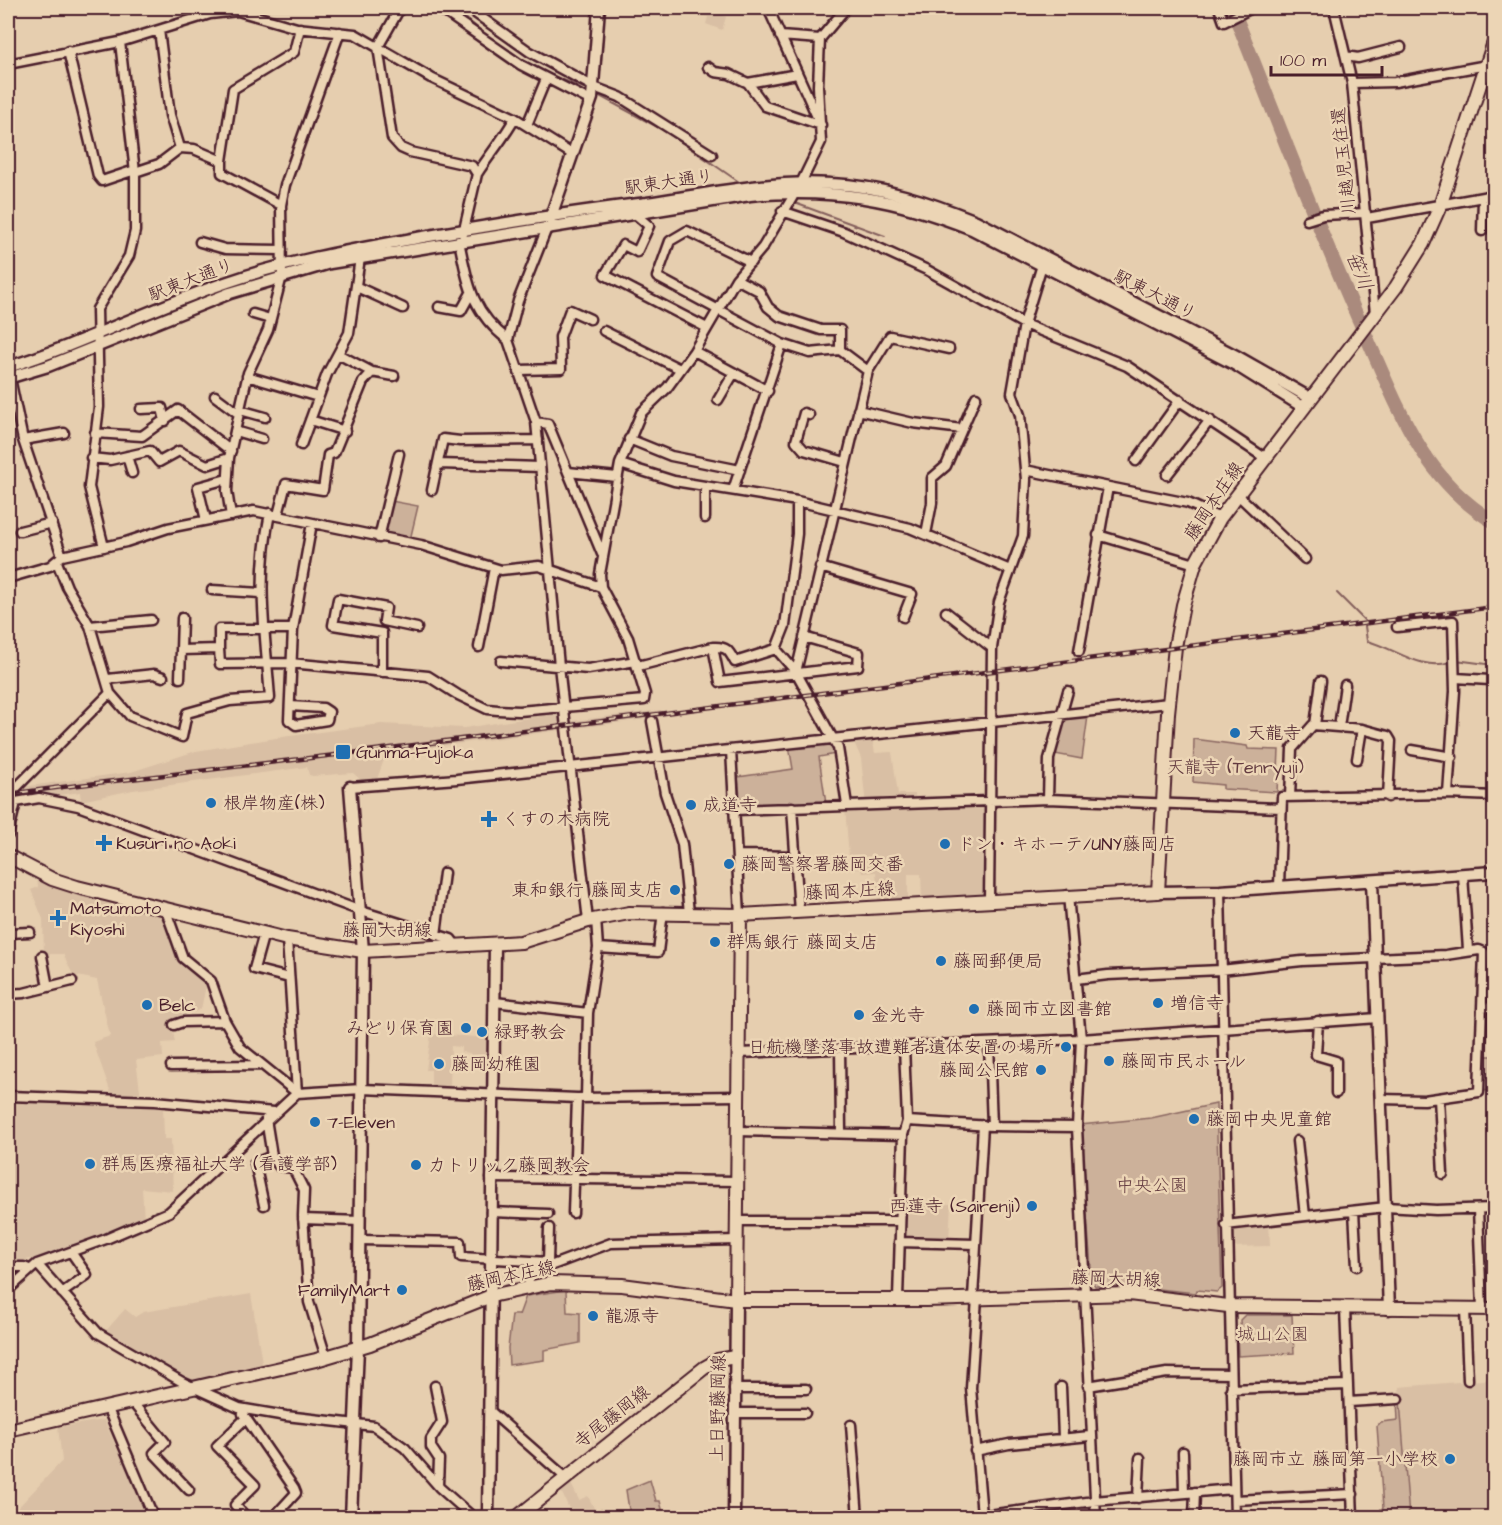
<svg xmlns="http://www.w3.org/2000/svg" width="1502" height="1525" font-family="'Architects Daughter','Klee One',sans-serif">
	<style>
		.built { fill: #d9bfa4 }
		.green { fill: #ccb19a; stroke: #8b6862; stroke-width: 1.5 }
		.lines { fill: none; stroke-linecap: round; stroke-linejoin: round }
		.stream { stroke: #845f5c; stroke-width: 2 }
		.river { stroke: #aa8a7d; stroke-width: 14 }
		.street-casing { stroke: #4a1f2b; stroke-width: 13 }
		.secondary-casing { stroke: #4a1f2b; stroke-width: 15 }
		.primary-casing { stroke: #4a1f2b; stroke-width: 16 }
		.street { stroke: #ecd5b5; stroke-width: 8 }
		.secondary { stroke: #ecd5b5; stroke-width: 10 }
		.primary { stroke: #ecd5b5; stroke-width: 12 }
		.rail-casing { stroke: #4a1f2b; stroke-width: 4.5 }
		.rail { stroke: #ecd5b5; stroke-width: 2; stroke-dasharray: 7; stroke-linecap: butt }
		.poi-dot { fill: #1f6fb2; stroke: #ecd5b5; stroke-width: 2 }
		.labels { text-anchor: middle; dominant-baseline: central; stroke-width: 5; stroke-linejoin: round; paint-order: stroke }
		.street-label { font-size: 18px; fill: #4a1f2b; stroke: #ecd5b5 }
		.poi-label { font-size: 18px; fill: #4a1f2b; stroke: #ecd5b5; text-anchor: start }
		.park-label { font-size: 18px; fill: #643c41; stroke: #ecd5b5 }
		.water-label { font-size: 20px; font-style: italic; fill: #623a40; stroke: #ecd5b5 }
	</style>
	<rect width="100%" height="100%" fill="#e6ceaf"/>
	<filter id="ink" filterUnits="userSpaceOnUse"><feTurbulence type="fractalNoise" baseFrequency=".0167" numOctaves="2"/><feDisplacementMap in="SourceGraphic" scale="12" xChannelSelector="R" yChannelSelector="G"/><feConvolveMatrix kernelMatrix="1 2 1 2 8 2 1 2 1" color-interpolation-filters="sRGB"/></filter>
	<g filter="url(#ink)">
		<!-- built -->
		<path class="built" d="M697,8H724L722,14L726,17L722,30L706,24L708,17L696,13Z
			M661,710V717L425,748L426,754L385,757L377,779L361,780L353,773L313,776L309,775L307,767L133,790L81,801L80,792L53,796L40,795L8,802V789L131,772L196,751L282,737L381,724L464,728L561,713L563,722Z
			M872,738L875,753L892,752L898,794H915V806L986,804V895L922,899L921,874H908V899L878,902L876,872L862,873L861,869H850L845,808L866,807L861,758L853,740Z
			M37,878L163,911L181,963L207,981L201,1009L171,1021L175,1042L162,1043L163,1057L136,1060L141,1098L112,1096L93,1042L110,1036L97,980L73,975L63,954H44L43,919L31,890L38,887Z
			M431,1034L490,1038L489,1058L470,1059V1053L461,1052V1047L451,1046L450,1088H431V1070H426Z
			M8,1099L163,1105L164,1139H171L173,1191L142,1188L144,1219L44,1256L8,1264Z
			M904,1203L951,1204L949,1241L902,1240Z
			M1269,1222L1270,1246L1231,1247V1226Z
			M251,1294L263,1369L193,1383L104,1333L125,1309L135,1317L143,1312Z
			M1494,1379V1517H1409L1399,1387Z
			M104,1420L148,1517H9L62,1461L58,1427Z
			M570,1482L579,1500L588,1496L595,1510L602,1508L607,1517H573L560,1489Z"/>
		<!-- green -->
		<path class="green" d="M391,501L418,506L410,540L385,535L383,533Z
			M1088,716L1082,759L1055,754L1064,719Z
			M1194,739L1247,746L1248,749L1279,750L1277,792L1223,789V785L1193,782Z
			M831,741L836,754L819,757L826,804L741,807L738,777L793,769L789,746Z
			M1483,1056H1494V1090L1481,1091Z
			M1216,1104L1222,1288L1217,1292L1197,1290L1196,1293L1129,1286H1095L1092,1281L1080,1125L1151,1118Z
			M566,1290L567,1312L580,1313V1343L544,1350V1360L509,1365L508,1348L512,1315H519L526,1296Z
			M1245,1315H1292L1294,1353L1238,1356L1237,1333L1241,1332L1240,1320Z
			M1397,1401H1400L1409,1517H1381V1509L1383,1508L1377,1426L1381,1422L1398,1420Z
			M650,1480L656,1501H660L664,1517H623L630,1516L626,1490Z"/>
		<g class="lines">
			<!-- stream -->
			<path class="stream" d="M453,8L500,46
				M510,53L548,74L589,90
				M596,94L665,131L742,184
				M792,202L885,236
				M1337,593L1364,620
				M1365,626L1367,641C1395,648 1422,672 1450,662
				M1456,660L1494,665"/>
			<!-- river -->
			<path class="river" d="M1232,8C1275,114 1315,222 1362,327C1381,368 1397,411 1421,449C1440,479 1464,504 1494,522"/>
			<defs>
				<path id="street" d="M400,8L378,47L392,138L401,148L410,152L472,166L477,174L463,234
					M439,8L521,65L591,101
					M468,8L530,52L594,87L620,97L712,155
					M768,8L818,119
					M1219,8L1224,22L1252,8
					M1334,8L1352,83L1375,313
					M159,30L170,115L180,148
					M780,36L820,39
					M68,51L98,176L102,181L135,170
					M1346,56L1358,58L1401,47
					M8,64L120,42L210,14L238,11L297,28L355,34L431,78L513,117L572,154
					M708,67L715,72L729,74L748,83L765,106L821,125
					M748,83L797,74
					M1352,83L1395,82L1487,65
					M527,125L546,79
					M222,161L233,89L294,52L300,28
					M135,172L159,164L180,148L194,149L222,161V173L281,205
					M477,174C490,154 504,138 515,118
					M782,211L844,232L927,270L1024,324L1127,366L1265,458
					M634,213L649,226L637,252L623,245L605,275L707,328
					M1367,218L1494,195
					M1307,220L1323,215L1366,213
					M547,228L518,301L508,340L536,422L559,666L588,921
					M1482,231L1483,198
					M459,241C468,284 471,311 508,340
					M200,242L225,249L282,250
					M751,262L687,231L670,241L657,277L782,344L810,353L840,350L868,371L796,672L838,748L847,805
					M736,279L759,291L768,307L779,316L821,330H840V350
					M357,287L403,308
					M439,307L461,311L471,293
					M253,314L270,319
					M604,331L680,369
					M694,351L768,391
					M338,354L372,372
					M519,370L561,369L560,337L570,310L590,319
					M868,371L890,336L949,349
					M247,376L318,397
					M10,378L23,440L62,556
					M215,396L239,414
					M718,400L734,373
					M141,409L162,408L165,421
					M240,410L265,417
					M858,410L913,423L962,429
					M809,415L804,413L796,441L804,450L845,462
					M310,420L345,431
					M536,422L548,424L602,554
					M235,431L262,439
					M95,433L142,436L178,410L231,451
					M629,439L671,456L740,470
					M23,440L64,433
					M301,445L327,374L349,333L360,258
					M127,456L132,473
					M91,458L110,460L150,451L159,462L179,451L207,465L229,458
					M1136,461L1180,400
					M438,464L540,467
					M620,464L674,481L797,501L910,528L1010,570
					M1025,470L1188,503L1220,518
					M568,472L617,477
					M1167,475L1210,420
					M432,490L443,439L460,441L538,440
					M733,490L782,344
					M1238,495L1305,559
					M278,515L286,484L323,490L328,455L334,453L363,382L372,372L394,376
					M231,516L227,491L229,458L248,373L268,330L282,276L281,205L285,185L340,32
					M705,518V488
					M206,520L198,487L227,479
					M20,531L52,523
					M926,534L932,503V478L946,466L976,397
					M1098,535L1195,564
					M379,538L399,454
					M104,547L89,487L99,407L97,309L129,256L135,231V172L120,42
					M820,567L912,594L903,617
					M8,578L50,566L62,556L126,542L168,528L254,511L421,545L501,570L539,566L601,587
					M212,590L261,593
					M946,612L992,648
					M90,626L151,620
					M1397,627L1453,621L1455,691L1448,794
					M479,647L494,568
					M713,647L720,682L858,666L859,653L804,637
					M219,649V629H293
					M776,649L796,672
					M181,650L182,618
					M1079,651L1108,487
					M501,661L588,669L636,661
					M638,666L713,647C727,646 729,651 735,662L776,649L785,626L797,534V501
					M382,672V633L333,625L338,599L386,608L384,621L417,628
					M180,678L181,650L219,649L220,664L290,663L428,676L458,695L487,709L498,710L519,711L644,700L645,694L628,638L601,587L600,574L620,464L641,413L667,388L694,351L736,279L763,247L801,183L821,142L818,86L820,39L846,8
					M1455,678L1490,680
					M108,679L154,674L163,677
					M110,693L130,716L182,737L187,713L230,701L270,698C265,630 256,581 270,513
					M290,706L323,708L329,712L327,720L296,725L289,720L293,629L312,523
					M652,721L665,793L682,844L689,913
					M1315,725L1321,681
					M1339,727L1345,685
					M731,750L740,915
					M1412,750L1452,757
					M1357,759L1362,729
					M8,785L16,788L110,693L90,626L67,587L57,562
					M350,787L457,779L1169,703
					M1290,797L1292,749L1313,725L1362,729L1388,736L1391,741L1388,797
					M1048,799L1049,759L1068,691
					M792,807L799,912
					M736,810L1048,799L1281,808
					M8,835L16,802L39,798L78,806L361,911L451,939L457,947
					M738,855L795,856
					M1463,875L1468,950
					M1279,887L1282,797L1448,794L1494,796
					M1220,891L1235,1518
					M1068,895L1081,1039L1077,1127L1096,1518
					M989,899L992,648L999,602L1023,536L1026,480L1020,415L1012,393L1024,324L1042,265
					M165,908L183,958L211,981L225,1021L240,1047L297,1093
					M8,933L30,932
					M264,933L254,969L289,978
					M436,935L444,873
					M287,939L297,1093
					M598,948L658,952L663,912
					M42,956L48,987
					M1076,979L1108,975L1221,970L1302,961L1446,955L1479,950L1484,952L1479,1092L1424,1100L1381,1099
					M8,994L24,993L72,981
					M495,1002L588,1013
					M1483,1008L1494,1007
					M1318,1021L1316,1055L1336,1061V1093
					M174,1025L183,1022L225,1021
					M904,1046L907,1121
					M840,1048L841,1132
					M739,1053L1081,1039L1378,1018
					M171,1066L261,1065
					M8,1096L155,1101L274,1112
					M586,1098L588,1013L598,948L596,919
					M1439,1098L1443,1174
					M266,1119L272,1156L279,1166L293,1168L304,1190L303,1216L309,1302L326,1357
					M992,1126L1077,1127
					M738,1131L903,1135
					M1297,1141L1305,1216
					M491,1178L737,1181
					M264,1205L255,1163L272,1156
					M1478,1209L1482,1309
					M1354,1211L1357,1266
					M491,1212L548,1214
					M573,1213L577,1098
					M303,1219L360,1221
					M737,1221H900
					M1226,1225L1386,1207L1436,1210L1494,1208
					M360,1240L460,1242L461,1257L548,1262L549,1266
					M899,1242L975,1244
					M548,1262L549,1228
					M37,1264L98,1333L184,1383L239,1408L286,1416L374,1426L405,1448L440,1488L474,1518
					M8,1267H24L29,1269
					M529,1287V1279L534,1272L611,1243L737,1240
					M8,1290L37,1264L106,1239L169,1212L297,1093L362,1089L577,1098L738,1096
					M62,1293L87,1275L71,1252
					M973,1298L983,1125
					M977,1298L971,1388L982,1515
					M898,1299L903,1135L907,1121L992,1126L989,1044
					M1345,1308L1353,1518
					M1465,1309L1468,1380
					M435,1386L442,1422L431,1439V1447L439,1459L438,1485
					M1088,1386L1167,1373L1230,1374
					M1061,1387L1063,1437
					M734,1389H806
					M1231,1389L1348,1385
					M1349,1402L1398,1399
					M133,1403L165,1442L154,1453L189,1490
					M108,1409L154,1518
					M490,1411L565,1477
					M734,1413H805
					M243,1414L294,1488L296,1493L273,1518
					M246,1418L217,1446L255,1485L235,1505L247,1518
					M851,1425L858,1518
					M975,1451L1009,1444L1090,1436
					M1183,1452L1184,1493
					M1138,1498L1140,1458
					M1235,1500L1353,1494
					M965,1518L1094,1501L1233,1489
					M1194,1518L1195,1492"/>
				<path id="secondary" d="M550,219L592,98L599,8
					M8,367C83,344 153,307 228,282C291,260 357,249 423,237C498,224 572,212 647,203C708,194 769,180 831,184C882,186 929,202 976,221L1238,357L1310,398
					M8,378L48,366L230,293L330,263L750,195C834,188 894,198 972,229L1234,364L1303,407
					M350,787L363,951L358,1347L351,1518
					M1372,881L1389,1309
					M1158,892L1220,891L1494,872
					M488,1518L495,945
					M734,1518L736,1300"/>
				<path id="primary" d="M8,856L52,879L77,887L287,939L363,951L521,942L588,921L629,913L740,915L1158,892L1168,713L1175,647L1183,605L1195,564L1220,518L1396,287L1423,244L1440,206L1494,42
					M736,1300L740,915
					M8,1430L316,1360L370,1344L491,1296L551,1283L622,1285L736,1300H926L1129,1294L1228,1306L1494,1309
					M516,1518L704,1368L718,1360L735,1357"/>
			</defs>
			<!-- street casing -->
			<use href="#street" class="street-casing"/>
			<!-- secondary casing -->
			<use href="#secondary" class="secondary-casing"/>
			<!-- primary casing -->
			<use href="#primary" class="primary-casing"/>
			<!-- street -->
			<use href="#street" class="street"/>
			<!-- secondary -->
			<use href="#secondary" class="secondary"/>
			<!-- primary -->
			<use href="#primary" class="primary"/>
			<defs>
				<path id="rail" d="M54,788L344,754L1494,607
					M8,794L63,787"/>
			</defs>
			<!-- rail casing -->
			<use href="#rail" class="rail-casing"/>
			<!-- rail -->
			<use href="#rail" class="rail"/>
		</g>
	</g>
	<!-- markers -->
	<g class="poi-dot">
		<circle cx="1235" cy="733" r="6"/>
		<rect x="335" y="744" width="16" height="16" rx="3"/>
		<circle cx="211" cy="803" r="6"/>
		<circle cx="691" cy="805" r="6"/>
		<path d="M486 810h6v6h6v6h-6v6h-6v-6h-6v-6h6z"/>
		<path d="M101 834h6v6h6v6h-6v6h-6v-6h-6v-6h6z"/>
		<circle cx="945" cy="844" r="6"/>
		<circle cx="729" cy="864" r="6"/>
		<circle cx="675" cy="890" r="6"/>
		<path d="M55 909h6v6h6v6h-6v6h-6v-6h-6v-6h6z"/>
		<circle cx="715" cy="942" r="6"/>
		<circle cx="941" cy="961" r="6"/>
		<circle cx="1158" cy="1003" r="6"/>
		<circle cx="147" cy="1005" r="6"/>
		<circle cx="974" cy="1009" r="6"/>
		<circle cx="859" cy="1015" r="6"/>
		<circle cx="466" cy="1028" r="6"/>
		<circle cx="482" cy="1032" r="6"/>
		<circle cx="1066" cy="1047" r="6"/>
		<circle cx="1109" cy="1061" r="6"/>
		<circle cx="439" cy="1064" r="6"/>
		<circle cx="1041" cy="1070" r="6"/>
		<circle cx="1194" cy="1119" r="6"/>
		<circle cx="315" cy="1122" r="6"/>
		<circle cx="90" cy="1164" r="6"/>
		<circle cx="416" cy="1165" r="6"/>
		<circle cx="1032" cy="1206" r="6"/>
		<circle cx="402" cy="1290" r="6"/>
		<circle cx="593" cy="1316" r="6"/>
		<circle cx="1450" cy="1459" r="6"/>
	</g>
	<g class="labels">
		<!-- street labels -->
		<g class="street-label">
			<text transform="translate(1344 161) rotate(-96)">川越児玉往還</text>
			<text transform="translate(669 182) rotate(-8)">駅東大通り</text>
			<text transform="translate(191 280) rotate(-21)">駅東大通り</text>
			<text transform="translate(1155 295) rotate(27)">駅東大通り</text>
			<text transform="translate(1214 501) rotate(-56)">藤岡本庄線</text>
			<text transform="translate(850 891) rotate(-3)">藤岡本庄線</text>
			<text x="387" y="930">藤岡大胡線</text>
			<text transform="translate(511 1276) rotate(-12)">藤岡本庄線</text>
			<text transform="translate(1116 1279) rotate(2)">藤岡大胡線</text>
			<text transform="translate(718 1408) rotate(-89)">上日野藤岡線</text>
			<text transform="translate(612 1417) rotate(-38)">寺尾藤岡線</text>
		</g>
		<!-- poi labels -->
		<g class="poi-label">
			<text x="1247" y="733">天龍寺</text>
			<text x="356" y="752">Gunma-Fujioka</text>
			<text x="223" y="803">根岸物産(株)</text>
			<text x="703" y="805">成道寺</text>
			<text x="502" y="819">くすの木病院</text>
			<text x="116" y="843">Kusuri no Aoki</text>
			<text x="957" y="844">ドン・キホーテ/UNY藤岡店</text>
			<text x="741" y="864">藤岡警察署藤岡交番</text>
			<text x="663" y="890" text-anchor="end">東和銀行 藤岡支店</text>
			<text x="70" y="908">Matsumoto<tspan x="70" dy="21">Kiyoshi</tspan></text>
			<text x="727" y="942">群馬銀行 藤岡支店</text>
			<text x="953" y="961">藤岡郵便局</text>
			<text x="1170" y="1003">増信寺</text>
			<text x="159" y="1005">Belc</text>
			<text x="986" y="1009">藤岡市立図書館</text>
			<text x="871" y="1015">金光寺</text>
			<text x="454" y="1028" text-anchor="end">みどり保育園</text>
			<text x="494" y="1032">緑野教会</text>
			<text x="1054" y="1047" text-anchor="end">日航機墜落事故遭難者遺体安置の場所</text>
			<text x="1121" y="1061">藤岡市民ホール</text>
			<text x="451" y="1064">藤岡幼稚園</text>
			<text x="1029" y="1070" text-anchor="end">藤岡公民館</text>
			<text x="1206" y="1119">藤岡中央児童館</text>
			<text x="327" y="1122">7-Eleven</text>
			<text x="102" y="1164">群馬医療福祉大学 (看護学部)</text>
			<text x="428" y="1165">カトリック藤岡教会</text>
			<text x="1020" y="1206" text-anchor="end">西蓮寺 (Sairenji)</text>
			<text x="390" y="1290" text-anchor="end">FamilyMart</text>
			<text x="605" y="1316">龍源寺</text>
			<text x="1438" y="1459" text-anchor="end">藤岡市立 藤岡第一小学校</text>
		</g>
		<!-- park labels -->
		<g class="park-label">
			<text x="1235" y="767">天龍寺 (Tenryuji)</text>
			<text x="1152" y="1185">中央公園</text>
			<text x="1273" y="1334">城山公園</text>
		</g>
		<!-- water labels -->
		<g class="water-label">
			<text transform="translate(1359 271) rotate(68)">笹川</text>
		</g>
	</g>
	<!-- margin -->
	<rect width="1502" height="1525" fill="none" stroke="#ecd5b5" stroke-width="30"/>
	<rect x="15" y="15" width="1472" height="1495" fill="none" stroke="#4a1f2b" stroke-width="2" filter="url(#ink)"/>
	<!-- scale -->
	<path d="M1271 66v9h111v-9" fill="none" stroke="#4a1f2b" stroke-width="3"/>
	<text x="1280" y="66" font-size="18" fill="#4a1f2b" stroke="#ecd5b5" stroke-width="4.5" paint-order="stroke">100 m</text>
</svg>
